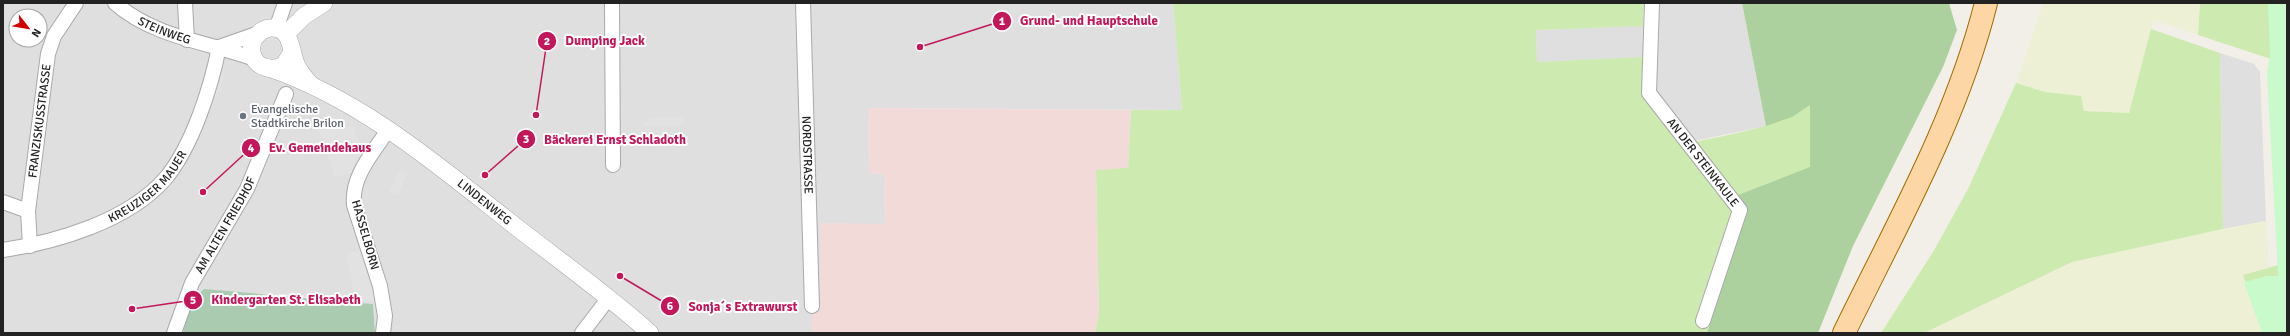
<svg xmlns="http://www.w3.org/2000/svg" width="2290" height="336" font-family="Signika,sans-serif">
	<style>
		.residential { fill: #e0dfdf; fill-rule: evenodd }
		.commercial { fill: #f2dad9 }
		.farmland { fill: #eef0d5 }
		.grass { fill: #cdebb0 }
		.forest { fill: #add19e }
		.cemetery { fill: #aacbaf }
		.park { fill: #c8facc }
		.parking { fill: #e2e2e2 }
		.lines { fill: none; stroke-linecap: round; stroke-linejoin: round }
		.minor-casing { stroke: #a9a9a9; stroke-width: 16 }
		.tertiary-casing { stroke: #a9a9a9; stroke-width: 18 }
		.primary-casing { stroke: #a06b00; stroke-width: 24 }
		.minor { stroke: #fff; stroke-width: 14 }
		.tertiary { stroke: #fff; stroke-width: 17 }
		.primary { stroke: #fcd6a4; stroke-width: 22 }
		.worship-dot { fill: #6b7280; stroke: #fff; stroke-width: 1.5 }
		.labels { text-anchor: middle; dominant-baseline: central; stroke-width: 4; stroke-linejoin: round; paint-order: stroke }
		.street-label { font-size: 12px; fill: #222; stroke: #fff }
		.worship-label { font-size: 12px; fill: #5b616d; stroke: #fff; text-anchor: start }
		.leader { fill: none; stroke: #c2185b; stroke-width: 1.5 }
		.callout-dot { fill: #c2185b; stroke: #fff; stroke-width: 1.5 }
		.mark-label { font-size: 12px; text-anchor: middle; font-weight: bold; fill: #fff }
		.callout-label { font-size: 13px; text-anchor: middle; font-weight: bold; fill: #c2185b; stroke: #fff; stroke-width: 4; stroke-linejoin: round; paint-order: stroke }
	</style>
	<rect width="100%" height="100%" fill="#f2efe9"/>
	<!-- residential -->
	<path class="residential" d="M3,3H1173L1182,110L868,108L869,173L884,174L885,225L820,223V312L812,314V333H375L373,304L279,294V297L190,303L183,333H3ZM16,16H40V40H16Z
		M1656,3H1742L1766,126L1694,141L1655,91L1656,57L1537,62L1536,30L1656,25Z
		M2220,53L2254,64L2260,72L2266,221L2223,229Z"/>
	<!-- commercial -->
	<path class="commercial" d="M868,108L1131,110L1128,169L1096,170L1099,313L1095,333H812V313L820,312V223L885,224L884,174L869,173Z"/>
	<!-- farmland -->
	<path class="farmland" d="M2043,3H2200L2198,35L2154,20L2129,113L2083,111L2081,96L2045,92L2016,83Z
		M2266,221L2269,267L2243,275L2265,333H1924L2072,262L2223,229Z"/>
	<!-- grass -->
	<path class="grass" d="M1173,3H1644L1643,26L1536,30L1537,62L1643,57V95L1694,142C1735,133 1775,128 1810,105V168L1738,195L1748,210L1707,333H1095L1099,313L1096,170L1128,168L1131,110H1182Z
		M2200,3H2287V333H2265L2243,275L2278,265L2274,60L2198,35Z
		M2151,29L2220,53L2223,229L2072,262L1924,333H1881L1933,252L1968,189L2016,83L2045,92L2081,96L2084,111L2129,113Z"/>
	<!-- forest -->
	<path class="forest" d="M1742,3H1949L1957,30L1943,67L1853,246L1818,333H1707L1748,210L1738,195L1810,167V105L1792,117L1766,126Z"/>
	<!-- cemetery -->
	<path class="cemetery" d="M204,289L373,304L375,333H183L190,303Z"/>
	<!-- park -->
	<path class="park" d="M2268,3H2287V333H2262L2244,282L2267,276H2278L2267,72L2270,56Z"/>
	<!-- parking -->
	<path class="parking" d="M222,69L225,76L206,121L199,126Z
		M337,117L341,126L344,128L353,126L363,154L351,174H344L336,178L316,124Z
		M651,117H683L685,119L679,126H641Z
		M399,169L407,173L398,195L389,192Z
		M360,250L375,301H355L346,254Z"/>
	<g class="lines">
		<defs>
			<g id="minor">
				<path id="s1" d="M115,3C153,37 208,42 255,59"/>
				<path d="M185,3L187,40"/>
				<path d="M612,3L613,165"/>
				<path id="s2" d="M803,3L812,306"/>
				<path id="s3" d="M1652,3L1649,93L1740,210L1703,321"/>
				<path d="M276,29L285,3"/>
				<path d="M219,47L259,33"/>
				<path d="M3,202L28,211"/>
				<path id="s4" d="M30,246L28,211L48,54L54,36L76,3"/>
				<path id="s5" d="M3,250C57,242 128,221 165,179C192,147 211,88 219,47"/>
				<path id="s6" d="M174,333L192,283L247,189L286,94"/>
				<path d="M383,333L385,316L380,286L354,205C351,176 373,153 388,130"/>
				<path d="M582,333L608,299"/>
			</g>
			<g id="tertiary">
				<path d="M286,34L304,16L324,3"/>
				<path d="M292,52L284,65C273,71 258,69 253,56C251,50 251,43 255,38C258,33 263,29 270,28C293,26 290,52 297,66C300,72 305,78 310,84"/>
				<path id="s7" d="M269,68C362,100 439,166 515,226C560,261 608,295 650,333"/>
			</g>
			<path id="primary" d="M1844,333C1896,226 1957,119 1986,3"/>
		</defs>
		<!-- minor casing -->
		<use href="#minor" class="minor-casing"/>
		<!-- tertiary casing -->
		<use href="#tertiary" class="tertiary-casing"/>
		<!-- primary casing -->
		<use href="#primary" class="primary-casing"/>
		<!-- minor -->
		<use href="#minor" class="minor"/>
		<!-- tertiary -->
		<use href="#tertiary" class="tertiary"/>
		<!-- primary -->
		<use href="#primary" class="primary"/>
	</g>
	<!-- markers -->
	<circle class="worship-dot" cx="243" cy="116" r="4"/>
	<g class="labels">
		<!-- street labels -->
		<g class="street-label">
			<text stroke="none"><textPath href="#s1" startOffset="57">STEINWEG</textPath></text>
			<text stroke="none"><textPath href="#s4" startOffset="126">FRANZISKUSSTRASSE</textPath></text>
			<text stroke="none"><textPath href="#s2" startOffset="152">NORDSTRASSE</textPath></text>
			<text stroke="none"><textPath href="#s3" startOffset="178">AN DER STEINKAULE</textPath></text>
			<text stroke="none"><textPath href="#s5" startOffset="162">KREUZIGER MAUER</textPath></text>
			<text stroke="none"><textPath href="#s7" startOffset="255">LINDENWEG</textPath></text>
			<text stroke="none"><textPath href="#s6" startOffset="120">AM ALTEN FRIEDHOF</textPath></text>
			<text transform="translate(365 235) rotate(74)">HASSELBORN</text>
		</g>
		<!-- worship labels -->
		<g class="worship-label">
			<text x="251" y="109">Evangelische<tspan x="251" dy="14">Stadtkirche Brilon</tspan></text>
		</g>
	</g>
	<!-- callouts -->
	<path class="leader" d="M920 47L1002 21M536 115L547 41M485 175L526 139M203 192L251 148M132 309L193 300M620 276L670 306"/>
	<g class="callout-dot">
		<circle cx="920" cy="47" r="4"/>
		<circle cx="536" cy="115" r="4"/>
		<circle cx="485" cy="175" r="4"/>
		<circle cx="203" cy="192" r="4"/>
		<circle cx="132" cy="309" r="4"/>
		<circle cx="620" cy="276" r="4"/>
		<circle cx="1002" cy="21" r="10"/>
		<circle cx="547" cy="41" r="10"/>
		<circle cx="526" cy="139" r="10"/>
		<circle cx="251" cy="148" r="10"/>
		<circle cx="193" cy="300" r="10"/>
		<circle cx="670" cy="306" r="10"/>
	</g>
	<g class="mark-label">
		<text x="1002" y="25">1</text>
		<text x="547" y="45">2</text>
		<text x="526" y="143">3</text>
		<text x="251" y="152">4</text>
		<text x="193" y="304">5</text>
		<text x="670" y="310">6</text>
	</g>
	<g class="callout-label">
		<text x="1089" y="25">Grund- und Hauptschule</text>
		<text x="605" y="45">Dumping Jack</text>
		<text x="615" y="144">Bäckerei Ernst Schladoth</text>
		<text x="320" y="152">Ev. Gemeindehaus</text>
		<text x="286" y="304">Kindergarten St. Elisabeth</text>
		<text x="743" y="311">Sonja´s Extrawurst</text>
	</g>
	<!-- border -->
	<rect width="2290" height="336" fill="none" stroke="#222222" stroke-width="8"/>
	<!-- north arrow -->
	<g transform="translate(28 28) rotate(121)"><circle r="19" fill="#ffffff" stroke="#a7a7a7"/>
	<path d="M0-3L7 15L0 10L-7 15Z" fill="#d40000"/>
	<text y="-6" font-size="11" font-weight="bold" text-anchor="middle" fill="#222222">N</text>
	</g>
</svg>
